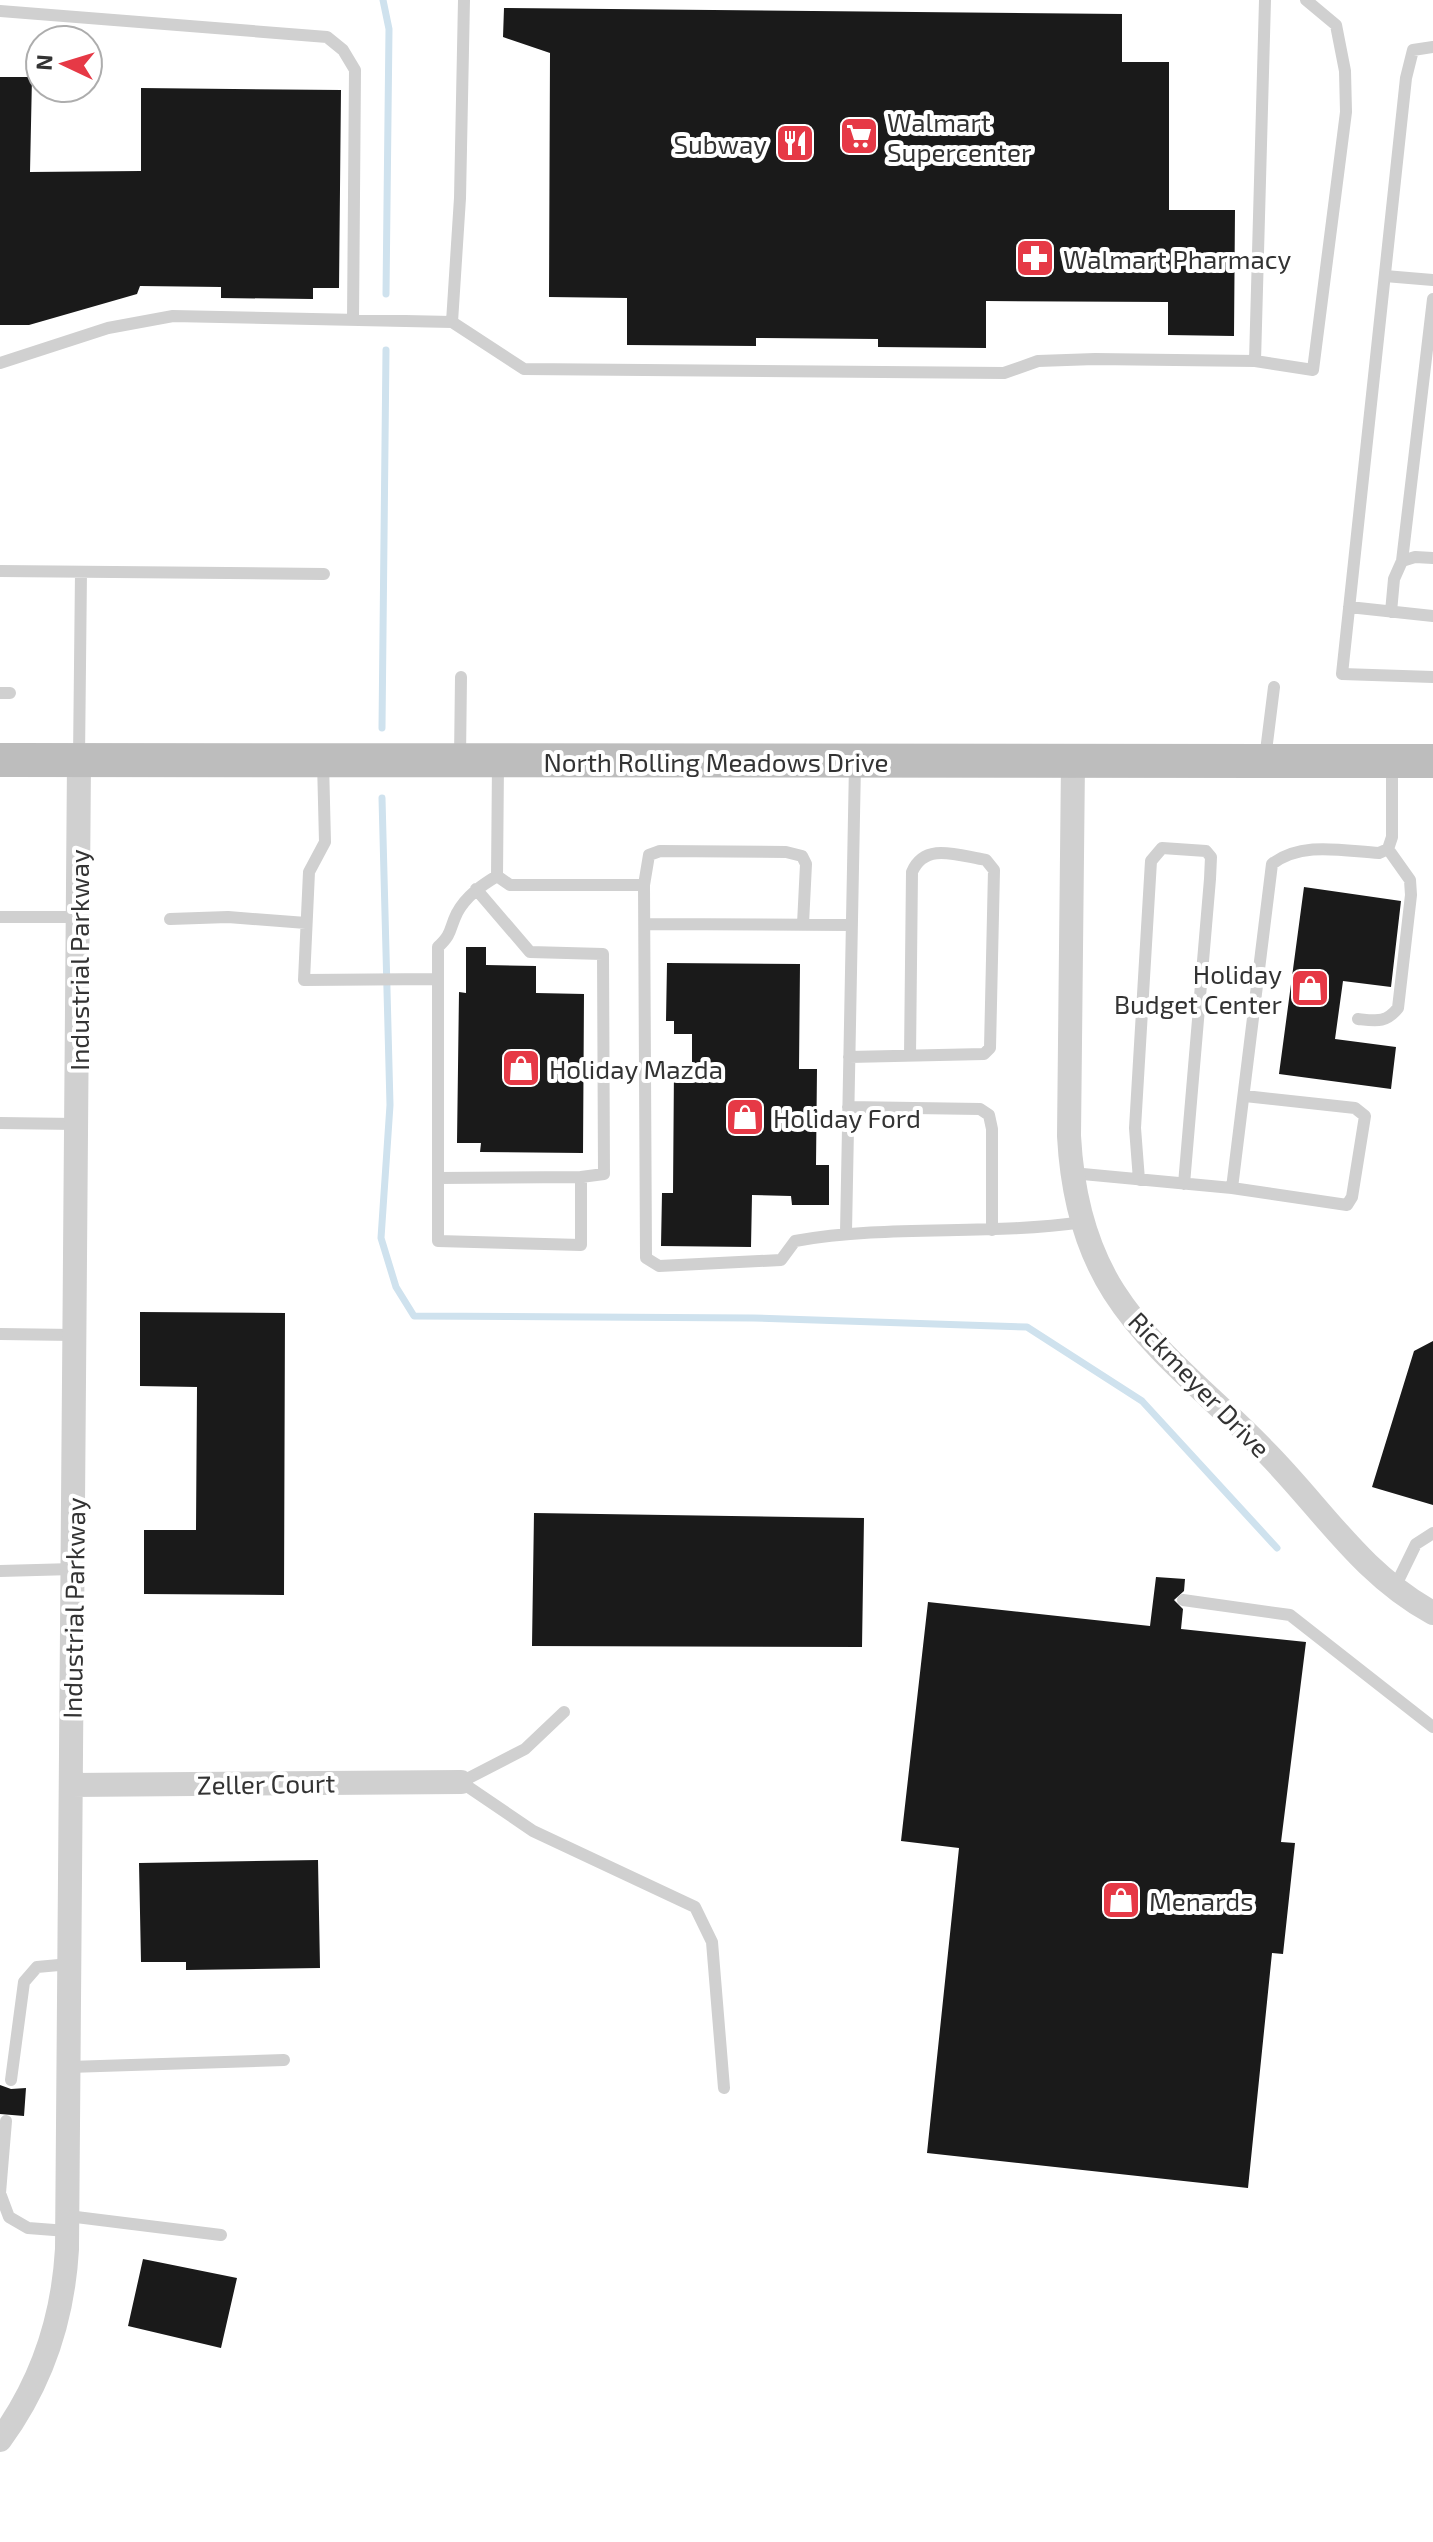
<svg xmlns="http://www.w3.org/2000/svg" width="1433" height="2542" font-family="'Exo 2',sans-serif">
	<style>
		.lines { fill: none; stroke-linecap: round; stroke-linejoin: round }
		.stream { stroke: #cfe2ee; stroke-width: 7 }
		.building { fill: #1a1a1a }
		.lane { stroke: #d0d0d0; stroke-width: 12 }
		.street { stroke: #d0d0d0; stroke-width: 24 }
		.secondary { stroke: #bdbdbd; stroke-width: 34 }
		.labels { text-anchor: middle; dominant-baseline: central; stroke-width: 8; stroke-linejoin: round; paint-order: stroke }
		.poi-label { font-size: 26px; fill: #333; stroke: #fff; text-anchor: start }
		.street-label { font-size: 26px; fill: #333; stroke: #fff }
	</style>
	<rect width="100%" height="100%" fill="#fff"/>
	<g class="lines">
		<!-- stream -->
		<path class="stream" d="M383,0L389,29L386,294
			M382,728L386,350
			M382,798L390,1105L381,1238L396,1287L414,1316L753,1318L1027,1327L1142,1401L1277,1548"/>
	</g>
	<!-- building -->
	<path class="building" d="M504,8L1122,14V62H1169V210H1235L1234,336L1168,335V302L986,301V348L878,347V339L756,338V346L627,345V298L549,297L550,53L503,37Z
		M0,77H32L30,172L141,171V88L341,90L339,288H313V299L221,298V287L140,286L137,294L29,325H0Z
		M1304,887L1401,901L1391,987L1343,981L1335,1039L1396,1047L1391,1089L1279,1074Z
		M466,947H486V965L536,966V993L584,994L583,1153L480,1152L481,1143H457L459,992L466,993Z
		M667,963L800,964L799,1069H817L816,1165H829V1205H792L791,1196L752,1195L751,1247L661,1246L662,1193H673L674,1067L692,1068V1034H674V1021H666Z
		M140,1312L285,1313L284,1595L144,1594V1530H196L197,1387L140,1386Z
		M1433,1341V1505L1372,1487L1414,1351Z
		M534,1513L864,1518L862,1647L532,1646Z
		M1156,1577L1185,1579L1184,1591L1174,1600L1183,1609L1181,1629L1306,1642L1281,1842L1295,1843L1283,1954L1272,1953L1248,2188L927,2153L959,1848L901,1841L928,1602L1150,1626Z
		M318,1860L320,1968L186,1970V1962H141L139,1863Z
		M0,2085L11,2089L26,2088L24,2116L0,2114Z
		M143,2259L237,2278L221,2348L128,2326Z"/>
	<g class="lines">
		<!-- lane -->
		<path class="lane" d="M0,11L327,37L343,50L355,70L353,320
			M1433,47L1413,50L1406,78L1342,674L1433,677
			M1385,276L1433,280
			M452,322L460,198L464,0
			M1255,361L1265,0
			M0,363L108,328L173,316L452,322L524,369L1004,373L1038,361L1095,359L1255,361L1313,370L1346,112L1345,71L1336,25L1306,0
			M1402,561L1433,299
			M0,571L324,574
			M1349,607L1433,616
			M1391,612L1394,579L1402,561L1415,557L1433,558
			M0,693H10
			M79,758L81,572
			M460,758L461,677
			M1265,759L1274,687
			M323,762L325,842L309,872L304,980L438,979V947C453,933 449,929 457,913C466,896 482,885 497,876
			M498,763L497,876L510,885H644
			M476,889L530,952L603,954L604,1174L581,1177
			M0,917H78
			M170,919L228,917L306,923
			M645,924L852,925
			M803,924L806,864L802,856L786,852L660,851L649,855L644,885L646,1258L659,1266L781,1260L795,1241C890,1224 987,1236 1083,1222
			M1358,1019C1377,1021 1386,1023 1398,1008L1411,895L1410,880L1388,849
			M849,1057L984,1054L990,1048L994,870L986,860C959,856 925,841 912,872L910,1056
			M848,1107L980,1109L989,1115L992,1129V1230
			M0,1123L77,1124
			M1072,1173L1232,1188L1272,864C1302,841 1343,851 1379,853L1388,849L1392,837V765
			M438,1178L581,1177V1245L438,1241V979
			M1139,1180L1135,1128L1151,861L1162,848L1206,851L1211,857L1210,879L1184,1184
			M1232,1188L1347,1205L1352,1197L1365,1116L1355,1108L1245,1096
			M846,1232L855,764
			M0,1334L75,1335
			M0,1571L73,1569
			M1394,1589L1416,1544L1433,1533
			M1183,1600L1290,1615L1433,1727
			M564,1712L525,1749L461,1782L533,1831L695,1907L712,1942L724,2088
			M69,2067L284,2060
			M11,2080L24,1982L37,1967L70,1964
			M6,2121L0,2193L9,2217L28,2228L67,2231
			M68,2216L221,2235"/>
		<!-- street -->
		<path class="street" d="M1073,762L1069,1136C1072,1192 1084,1245 1114,1292C1153,1353 1214,1398 1264,1450C1321,1507 1360,1573 1433,1613
			M71,1785L461,1782
			M0,2440C41,2384 63,2319 67,2249L79,761"/>
		<!-- secondary -->
		<path class="secondary" d="M0,760L1433,761"/>
	</g>
	<!-- icons -->
	<defs>
		<symbol id="supermarket-square" viewBox="-11 -11 22 22"><rect x="-9" y="-9" width="18" height="18" rx="4" fill="#e63946" stroke="#fff"/><path d="M-6-5.5h2.5l.6 2H6L4.5 2H-2.5L-4.4-4H-6ZM-1.5 3.2a1.3 1.3 0 1 0 .1 0ZM3 3.2a1.3 1.3 0 1 0 .1 0Z" fill="#fff"/></symbol>
		<symbol id="restaurant-square" viewBox="-11 -11 22 22"><rect x="-9" y="-9" width="18" height="18" rx="4" fill="#e63946" stroke="#fff"/><path d="M-5-6h1v4h1v-4h1v4h1v-4h1v5L-1.5 .5V6h-2V.5L-5-1ZM5-6V6H3V1.5H1.5Q1.5-4 5-6Z" fill="#fff"/></symbol>
		<symbol id="pharmacy-square" viewBox="-11 -11 22 22"><rect x="-9" y="-9" width="18" height="18" rx="4" fill="#e63946" stroke="#fff"/><path d="M-2-6h4v4h4v4h-4v4h-4v-4h-4v-4h4Z" fill="#fff"/></symbol>
		<symbol id="shop-square" viewBox="-11 -11 22 22"><rect x="-9" y="-9" width="18" height="18" rx="4" fill="#e63946" stroke="#fff"/><path d="M-5-2.5h2.3a2.7 3.5 0 0 1 5.4 0H5L5.5 6h-11ZM-1.5-2.5h3a1.5 2.3 0 0 0-3 0Z" fill="#fff"/></symbol>
	</defs>
	<g fill-rule="evenodd">
		<use href="#supermarket-square" x="837" y="114" width="44" height="44"/>
		<use href="#restaurant-square" x="773" y="121" width="44" height="44"/>
		<use href="#pharmacy-square" x="1013" y="236" width="44" height="44"/>
		<use href="#shop-square" x="1288" y="966" width="44" height="44"/>
		<use href="#shop-square" x="499" y="1046" width="44" height="44"/>
		<use href="#shop-square" x="723" y="1095" width="44" height="44"/>
		<use href="#shop-square" x="1099" y="1878" width="44" height="44"/>
	</g>
	<g class="labels">
		<!-- poi labels -->
		<g class="poi-label">
			<text x="887" y="121">Walmart<tspan x="887" dy="30">Supercenter</tspan></text>
			<text x="767" y="143" text-anchor="end">Subway</text>
			<text x="1063" y="258">Walmart Pharmacy</text>
			<text x="1282" y="973" text-anchor="end">Holiday<tspan x="1282" dy="30">Budget Center</tspan></text>
			<text x="549" y="1068">Holiday Mazda</text>
			<text x="773" y="1117">Holiday Ford</text>
			<text x="1149" y="1900">Menards</text>
		</g>
		<!-- street labels -->
		<g class="street-label">
			<text x="716" y="761">North Rolling Meadows Drive</text>
			<text transform="translate(78 960) rotate(-90)">Industrial Parkway</text>
			<text transform="translate(1200 1384) rotate(46)">Rickmeyer Drive</text>
			<text transform="translate(73 1608) rotate(-89)">Industrial Parkway</text>
			<text transform="translate(266 1783) rotate(-1)">Zeller Court</text>
		</g>
	</g>
	<!-- north arrow -->
	<g transform="translate(64 64) rotate(274)"><circle r="38" fill="#ffffff" stroke="#adadad" stroke-width="2"/>
	<path d="M0-6L14 30L0 20L-14 30Z" fill="#e63946"/>
	<text y="-12" font-size="22" font-weight="bold" text-anchor="middle" fill="#333333">N</text>
	</g>
</svg>
